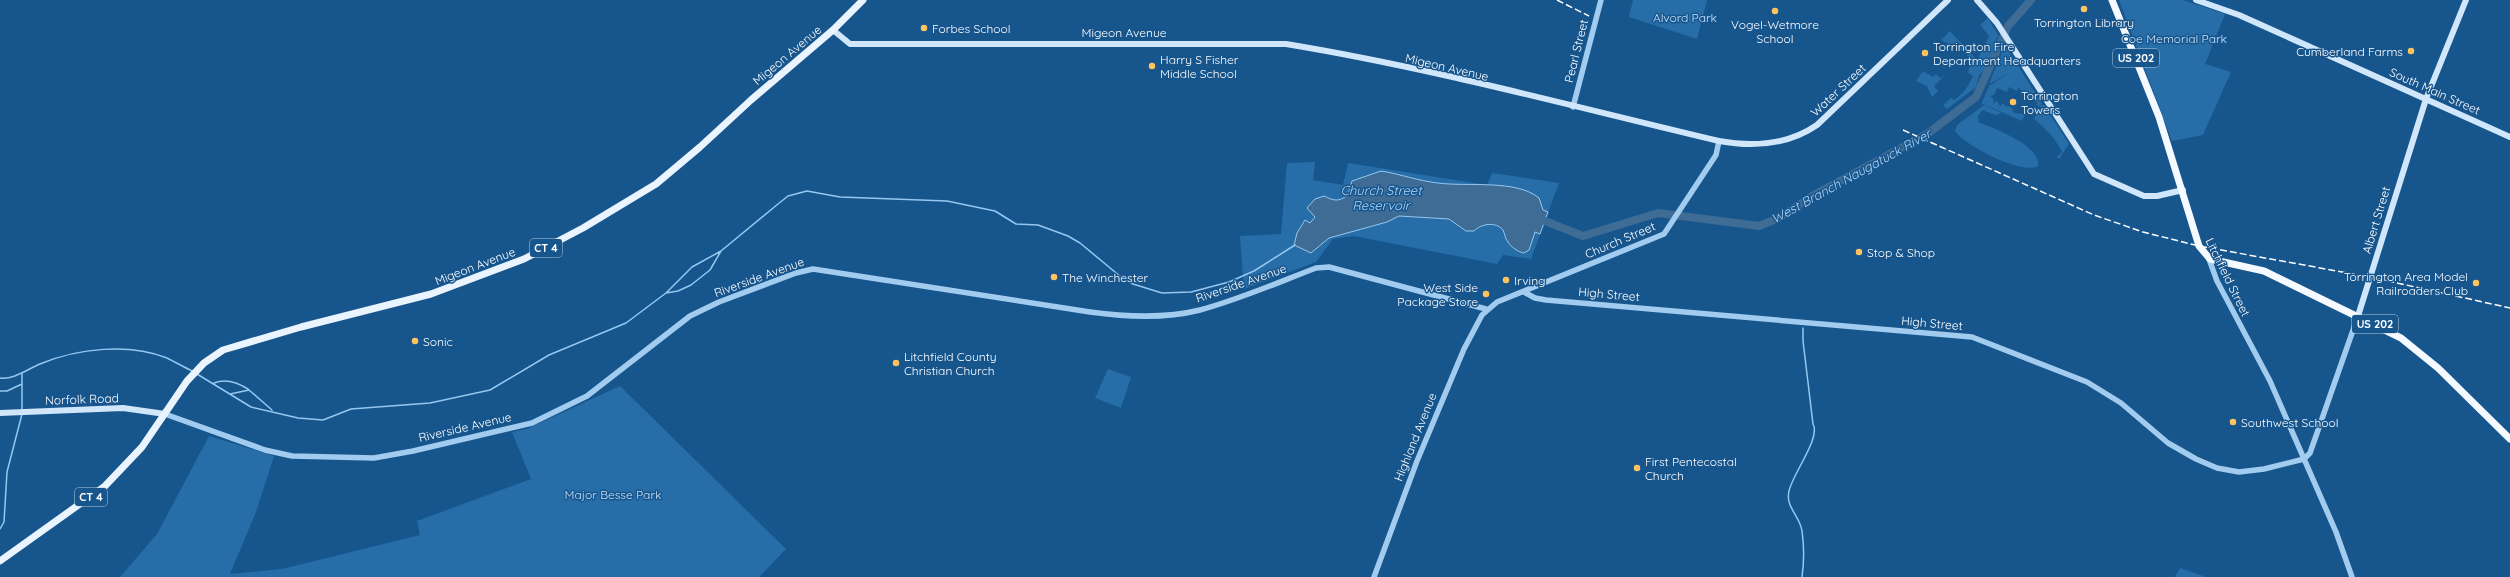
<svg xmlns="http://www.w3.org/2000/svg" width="2510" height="577" font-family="Quicksand,sans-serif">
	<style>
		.green { fill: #276ea9 }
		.water { fill: #3f6c94; stroke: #95c8f1 }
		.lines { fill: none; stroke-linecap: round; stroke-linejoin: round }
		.stream { stroke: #95c8f1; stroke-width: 1.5 }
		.river { stroke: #3f6c94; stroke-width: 8 }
		.tertiary { stroke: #a2ccef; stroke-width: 5.5 }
		.secondary { stroke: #d0e6fa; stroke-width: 6 }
		.primary { stroke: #eaf4ff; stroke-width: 7 }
		.trunk { stroke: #f4faff; stroke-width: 7 }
		.rail { stroke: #fff; stroke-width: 1.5; stroke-dasharray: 7 3; stroke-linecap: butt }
		.poi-dot { fill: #ffc360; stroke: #17558d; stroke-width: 1.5 }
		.labels { text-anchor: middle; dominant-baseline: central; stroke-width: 3; stroke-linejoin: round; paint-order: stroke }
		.shield { fill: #17558d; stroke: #b9ccdd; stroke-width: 1 }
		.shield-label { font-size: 11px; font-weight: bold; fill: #fff }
		.park-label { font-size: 12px; fill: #c9e4fb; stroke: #17558d }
		.poi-label { font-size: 12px; fill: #fff; stroke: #17558d; text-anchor: start }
		.street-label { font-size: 12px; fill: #fff; stroke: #17558d }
		.water-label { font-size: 13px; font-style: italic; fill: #aed6f6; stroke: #17558d }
	</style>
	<rect width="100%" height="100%" fill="#17558d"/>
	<!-- green -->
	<path class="green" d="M1633,0H1707L1697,39L1629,17Z
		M2119,0H2183L2225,14L2205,64L2231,72L2203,135L2172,141Z
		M1988,18L1998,35L1986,69L1979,75L1976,87L1947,109L1943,105L1951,98L1954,100C1964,93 1968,87 1973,76L1968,73L1970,65L1967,54L1941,40L1950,31L1977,60L1989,36L1980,25Z
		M2005,45L2042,104L2039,105H2044L2069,144L2059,159L2057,157L2062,152C2056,139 2045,128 2034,119L2041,107L2035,104H2038L2030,95L2018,88L2017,91L2009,87L2007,92L1997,88L1994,95L1990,96L1994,100L1993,104L1997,101L2000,106L2004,103L2005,106L2011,107L2014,113L2025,114L2022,121L1983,104L1981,105L1989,86L2009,73L1989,84Z
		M1923,71L1933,77L1936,74L1940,78L1944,76L1934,86L1938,91L1932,97L1927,86L1916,81Z
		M1984,105L2002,113L1995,115L1983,110L1977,117L1979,118L1978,122C1993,128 2041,145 2038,166C2022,175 1965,146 1955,131L1957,125Z
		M1315,162L1313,180L1343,185L1348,163L1487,185L1492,173L1559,183L1531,259L1503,255L1497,264L1354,236L1333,239L1316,262L1244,289L1240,236L1281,234L1287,163Z
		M1108,369L1131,377L1121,408L1095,398Z
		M620,386L786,549L759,577H120L157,534L209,436L274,456L256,512L230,574L282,569L420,535L417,521L531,479L512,432L527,429Z
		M2180,568L2206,577H2175Z"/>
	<!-- water -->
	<path class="water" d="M1381,171C1400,174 1419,181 1438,183C1467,187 1516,179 1539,198L1543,210L1548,212L1540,234L1535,232L1529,250L1524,253C1518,252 1511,247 1508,242C1505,239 1505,234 1503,230C1496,221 1480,224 1474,231H1466L1449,219L1399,216L1387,222L1329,238L1311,253L1294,245L1297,233L1305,220L1310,223L1315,217L1307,208L1315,199L1324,196C1334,201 1339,202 1348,195L1352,181Z"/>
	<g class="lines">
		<!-- stream -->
		<path class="stream" d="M666,293L692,267L721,251
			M22,373V411
			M197,374L251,407L298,418L323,420L351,409L430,403L490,390L549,355L626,323L666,293L678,291L691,285L710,270L721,251L778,204L788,196L807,191L840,197L947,201L995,211L1016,224L1038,225L1068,236L1080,243L1121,277L1133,284L1162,293L1191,292L1229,282L1254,271L1295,245
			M0,378C13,380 28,369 40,364C78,348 129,343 167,358C175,362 184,367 192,371
			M214,383C226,378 237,382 248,389
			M0,391H7L22,384
			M230,394L249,390L272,410
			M0,529L4,522L7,472L22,414
			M1802,577C1804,563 1804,545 1802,531C1800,516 1785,507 1789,491C1793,473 1821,438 1813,424L1803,341V328"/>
		<!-- river -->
		<path class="river" d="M1545,221L1583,236L1658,213L1759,226L1779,218L1812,196L1927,134L1976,97L2008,26L2031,0"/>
		<!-- tertiary -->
		<path class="tertiary" d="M1573,107L1601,0
			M2209,259L2217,281L2270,381L2336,532L2352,577
			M1524,292L1535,298L1546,300L1972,337L2087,382L2121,403L2168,443L2196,459L2217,468L2239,472L2264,469L2304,459L2310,453L2358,316
			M165,414L265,450L292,456L374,458L413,451L532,423L587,396L690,316L719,302L796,273L813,269L1090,312C1127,317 1164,319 1200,310C1238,300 1279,282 1316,268L1329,267L1486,309
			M1374,577L1417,461L1464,349L1482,315L1497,302L1664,234L1716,155L1719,141"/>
		<!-- secondary -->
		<path class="secondary" d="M1977,0L1997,23L2094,174L2144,196H2157L2183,190
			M2196,0L2239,15L2510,137
			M833,30L850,44H1286C1432,68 1575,107 1719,141C1752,147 1788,145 1817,125L1948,0
			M2358,316L2426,99L2466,0
			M0,413L123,408L165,414"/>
		<!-- primary -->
		<path class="primary" d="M0,561L105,486L142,447L187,381L204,363L223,350L301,327L431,294L524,259L583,228L656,184L700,147L751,100L833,30L863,0"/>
		<!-- trunk -->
		<path class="trunk" d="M2112,0L2159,117L2199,246L2210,259L2264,271L2401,338L2438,368L2510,439"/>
		<!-- rail -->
		<path class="rail" d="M1557,0L1589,16
			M1903,130L2094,215L2143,232L2199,246L2370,277L2510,308"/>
	</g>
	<!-- markers -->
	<g class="poi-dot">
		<circle cx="2084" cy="9" r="4"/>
		<circle cx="1775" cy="11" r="4"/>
		<circle cx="924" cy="28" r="4"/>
		<circle cx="2411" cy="51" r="4"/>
		<circle cx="1925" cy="53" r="4"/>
		<circle cx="1152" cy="66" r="4"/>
		<circle cx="2013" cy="102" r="4"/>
		<circle cx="1859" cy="252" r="4"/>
		<circle cx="1054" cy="277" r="4"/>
		<circle cx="1506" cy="280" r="4"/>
		<circle cx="2476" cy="283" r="4"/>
		<circle cx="1486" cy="294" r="4"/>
		<circle cx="415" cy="341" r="4"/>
		<circle cx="896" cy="363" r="4"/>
		<circle cx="2233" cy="422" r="4"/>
		<circle cx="1637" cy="468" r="4"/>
	</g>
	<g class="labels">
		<!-- shield labels -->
		<g class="shield">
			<rect x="2113" y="49" width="46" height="18" rx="3"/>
			<rect x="530" y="239" width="32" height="18" rx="3"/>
			<rect x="2352" y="315" width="46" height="18" rx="3"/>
			<rect x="75" y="488" width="32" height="18" rx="3"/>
		</g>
		<g class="shield-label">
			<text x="2136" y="58">US 202</text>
			<text x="546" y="248">CT 4</text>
			<text x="2375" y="324">US 202</text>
			<text x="91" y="497">CT 4</text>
		</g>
		<!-- park labels -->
		<g class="park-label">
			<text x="1685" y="17">Alvord Park</text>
			<text x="2174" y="38">Coe Memorial Park</text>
			<text x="613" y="494">Major Besse Park</text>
		</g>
		<!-- poi labels -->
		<g class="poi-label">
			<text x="2084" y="22" text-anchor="middle">Torrington Library</text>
			<text x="1775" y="24" text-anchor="middle">Vogel-Wetmore<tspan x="1775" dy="14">School</tspan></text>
			<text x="932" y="28">Forbes School</text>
			<text x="1933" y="46">Torrington Fire<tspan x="1933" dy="14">Department Headquarters</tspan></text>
			<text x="2403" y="51" text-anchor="end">Cumberland Farms</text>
			<text x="1160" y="59">Harry S Fisher<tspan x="1160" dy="14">Middle School</tspan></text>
			<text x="2021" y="95">Torrington<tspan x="2021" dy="14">Towers</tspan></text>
			<text x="1867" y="252">Stop &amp; Shop</text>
			<text x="2468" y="276" text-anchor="end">Torrington Area Model<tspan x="2468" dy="14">Railroaders Club</tspan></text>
			<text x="1062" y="277">The Winchester</text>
			<text x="1514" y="280">Irving</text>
			<text x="1478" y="287" text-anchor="end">West Side<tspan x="1478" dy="14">Package Store</tspan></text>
			<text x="423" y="341">Sonic</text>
			<text x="904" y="356">Litchfield County<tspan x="904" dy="14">Christian Church</tspan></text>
			<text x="2241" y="422">Southwest School</text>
			<text x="1645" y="461">First Pentecostal<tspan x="1645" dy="14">Church</tspan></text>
		</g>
		<!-- street labels -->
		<g class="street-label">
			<text x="1124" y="32">Migeon Avenue</text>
			<text transform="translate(1576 51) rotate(-76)">Pearl Street</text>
			<text transform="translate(787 55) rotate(-40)">Migeon Avenue</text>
			<text transform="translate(1447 67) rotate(13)">Migeon Avenue</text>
			<text transform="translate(1838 90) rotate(-43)">Water Street</text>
			<text transform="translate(2435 91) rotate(24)">South Main Street</text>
			<text transform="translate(2376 220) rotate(-73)">Albert Street</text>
			<text transform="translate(1620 240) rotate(-23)">Church Street</text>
			<text transform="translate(475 266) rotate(-21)">Migeon Avenue</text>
			<text transform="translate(759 277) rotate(-20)">Riverside Avenue</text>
			<text transform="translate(2228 277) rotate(64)">Litchfield Street</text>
			<text transform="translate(1241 283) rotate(-19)">Riverside Avenue</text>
			<text transform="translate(1609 294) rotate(5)">High Street</text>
			<text transform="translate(1932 323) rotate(5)">High Street</text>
			<text transform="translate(82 399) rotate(-2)">Norfolk Road</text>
			<text transform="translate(465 427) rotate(-13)">Riverside Avenue</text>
			<text transform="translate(1415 437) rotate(-68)">Highland Avenue</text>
		</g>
		<!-- water labels -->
		<g class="water-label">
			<text transform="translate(1851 176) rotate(-29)">West Branch Naugatuck River</text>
			<text x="1381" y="190">Church Street<tspan x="1381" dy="15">Reservoir</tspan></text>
		</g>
	</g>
</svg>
